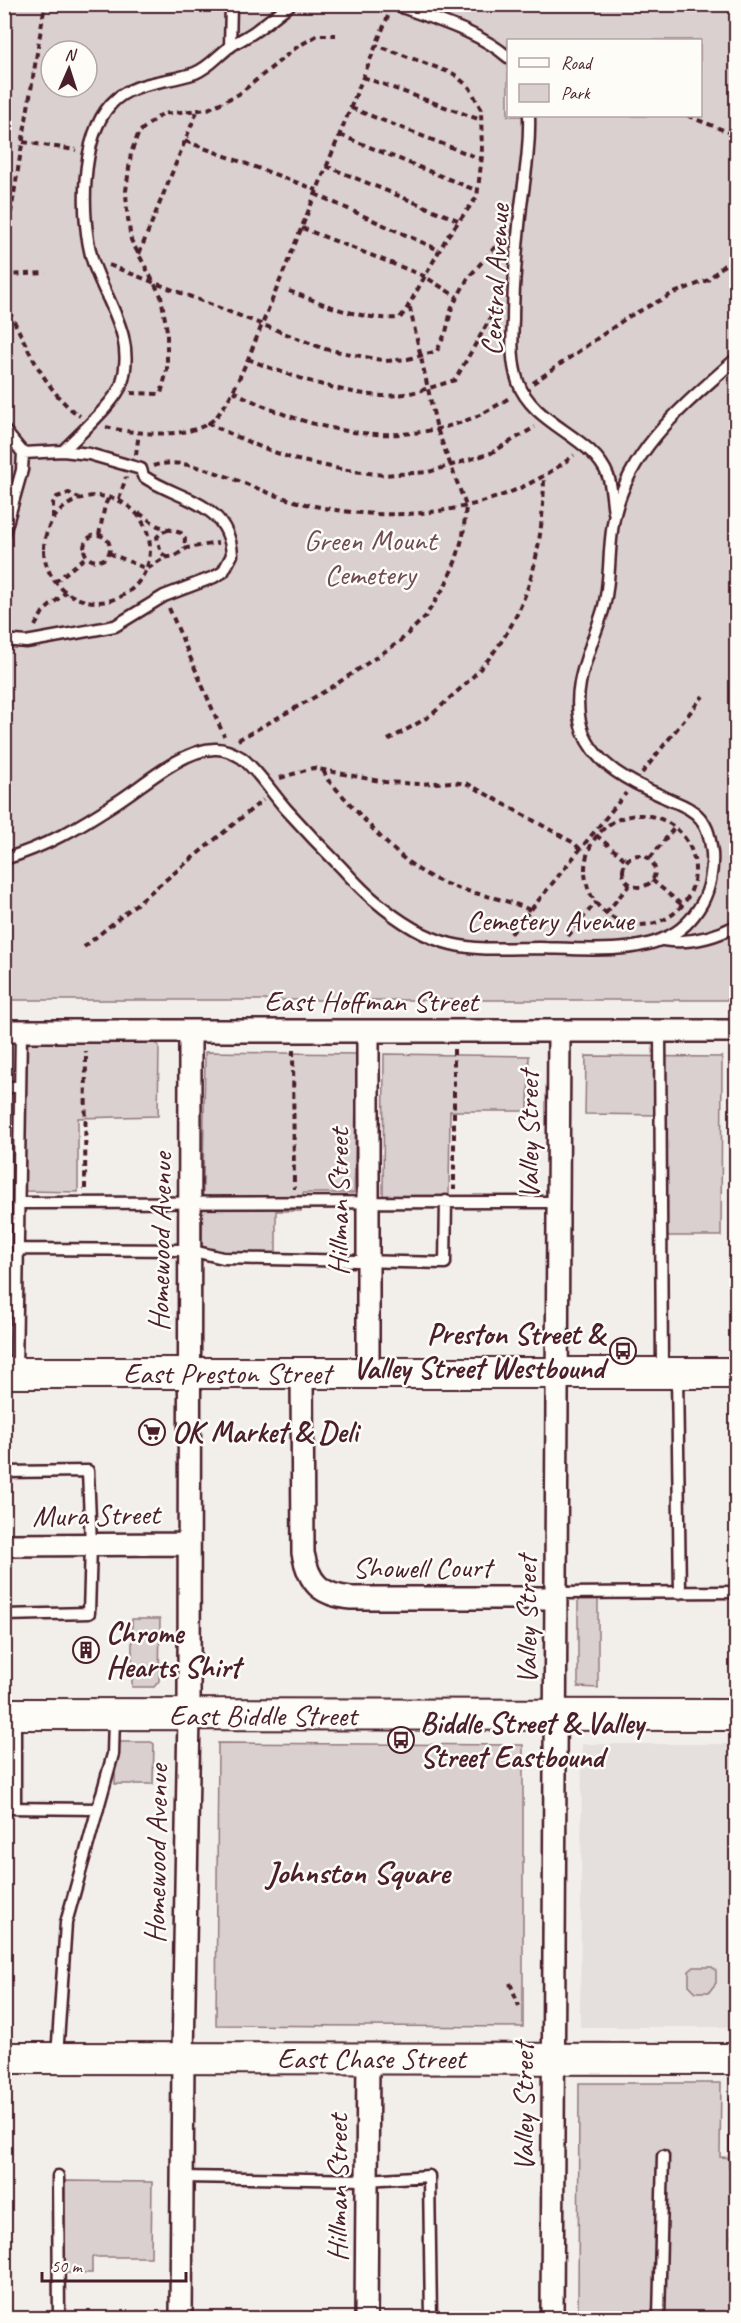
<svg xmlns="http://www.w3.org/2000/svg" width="741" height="2323" font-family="Caveat,sans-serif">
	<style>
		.built { fill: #e5dfdd }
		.green { fill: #d9d0cf; stroke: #92787d; stroke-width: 1.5; fill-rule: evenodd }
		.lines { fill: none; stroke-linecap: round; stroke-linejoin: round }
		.lane-casing { stroke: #4a1f2b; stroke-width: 15 }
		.street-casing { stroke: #4a1f2b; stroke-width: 26 }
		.secondary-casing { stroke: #4a1f2b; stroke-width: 34 }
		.path { stroke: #4a1f2b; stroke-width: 4; stroke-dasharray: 6 4.5; stroke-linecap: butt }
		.lane { stroke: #fdfcf7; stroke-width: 10 }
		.street { stroke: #fdfcf7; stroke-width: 21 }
		.secondary { stroke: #fdfcf7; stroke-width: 30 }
		.labels { text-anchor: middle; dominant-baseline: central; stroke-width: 5; stroke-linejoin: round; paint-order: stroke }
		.street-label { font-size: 30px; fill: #4a1f2b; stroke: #fdfcf7 }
		.park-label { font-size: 30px; fill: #6e4b54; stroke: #fdfcf7 }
		.poi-label { font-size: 30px; font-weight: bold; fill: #4a1f2b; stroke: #fdfcf7; text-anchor: start }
		.neighbourhood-label { font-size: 32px; font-weight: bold; fill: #4a1f2b; stroke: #fdfcf7 }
	</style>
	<rect width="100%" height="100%" fill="#f2efeb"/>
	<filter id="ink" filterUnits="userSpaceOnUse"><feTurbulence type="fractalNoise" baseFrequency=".0167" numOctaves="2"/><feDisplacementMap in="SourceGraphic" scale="12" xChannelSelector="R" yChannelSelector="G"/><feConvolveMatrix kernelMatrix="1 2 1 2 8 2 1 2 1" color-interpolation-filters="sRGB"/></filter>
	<g filter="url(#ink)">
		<!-- built -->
		<path class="built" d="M582,1744H736V2027H580Z"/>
		<!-- green -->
		<path class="green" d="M5,5H736V1000H5ZM508,40H700V116H508ZM51,51H87V87H51Z
			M31,1042L156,1043L159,1046L158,1116L78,1118V1192L25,1191L23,1048Z
			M205,1052L357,1054L354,1193H303L301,1211H276V1254L218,1253L202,1248Z
			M384,1054L529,1056L528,1111H450L449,1197H383Z
			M586,1056L722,1057L721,1236H663L664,1115L585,1114Z
			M578,1597H598V1688L578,1687Z
			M132,1619H160L159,1681L154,1687H132Z
			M116,1742H151L154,1744L153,1784H115Z
			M218,1743L523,1745V2027L216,2025Z
			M694,1967H712L716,1971V1983L709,1992H696L689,1985V1971Z
			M579,2083H721L720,2157L736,2158V2318H578Z
			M65,2181L152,2182L151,2257H92V2273H65Z"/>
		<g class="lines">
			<defs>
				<path id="lane" d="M394,4C432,19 477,30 508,57
					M230,47L231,4
					M529,116C530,146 525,176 521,206C517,244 513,282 513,319C512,341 511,362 518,382C533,425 593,436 608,476C612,487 612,501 614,512
					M4,430L23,453L22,470L4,534
					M63,451C78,435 116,402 122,383C136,336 106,302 93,262C80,220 80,138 111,104C132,81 167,83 195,73C210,67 218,55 231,46C238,41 247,37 254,32C267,23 278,13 291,4
					M4,640L26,642L115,626L164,596L214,577L223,572L232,555C229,501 177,500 143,476L141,469L89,454L63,451L23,453
					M4,859C46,847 82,825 117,802C144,785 182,750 214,749C224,748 234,753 242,758C258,771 272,793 286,809C304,829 323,849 342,868C352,879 362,890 374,900C396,919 422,937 451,944C479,951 511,948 540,948C577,949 631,954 665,938C682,931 693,919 702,903C710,889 713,869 712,853C710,840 709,828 700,818C690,806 675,803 662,796C632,783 595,765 583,732C568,690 591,650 603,610C612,579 607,545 615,514C631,446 687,403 736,359
					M663,940C690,944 713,938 736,926
					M660,1031L662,1370
					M4,1087H20
					M19,1203L558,1202
					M18,1249L189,1250L223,1258L445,1263L446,1201
					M16,1373L21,1031
					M677,1374L680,1593
					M4,1472L88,1471L91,1545L89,1613L4,1615
					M556,1593L736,1592
					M4,1808L98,1809
					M15,1808V1716
					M57,2057L66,1923L113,1754L114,1717
					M736,2102V2167
					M58,2176L59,2318
					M182,2177L367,2180L429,2176L431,2318
					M659,2318L663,2156"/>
				<path id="street" d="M4,1031H736
					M368,1031V1373
					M302,1373L303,1553C309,1583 320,1595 351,1598H556
					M4,1545L188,1544
					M181,2318L183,2058L189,1715L190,1031
					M366,2318L368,2058
					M552,2318L559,1031"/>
				<path id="secondary" d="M4,1373H736
					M4,1714L736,1715
					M4,2058L736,2059"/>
			</defs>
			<!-- lane casing -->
			<use href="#lane" class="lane-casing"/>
			<!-- street casing -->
			<use href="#street" class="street-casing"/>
			<!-- secondary casing -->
			<use href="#secondary" class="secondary-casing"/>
			<!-- path -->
			<path class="path" d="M363,77L481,120
				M351,108L481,159
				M688,116L736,135
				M340,135L478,191
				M185,141L317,190
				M23,142L76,150
				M326,166L460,221
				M315,194L439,250
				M302,228L424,276L457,297
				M139,254L198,109
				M4,255L45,4
				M109,265L325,349L386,361L408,359L437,351L446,332L452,307L468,278L503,238
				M4,275L46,273
				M289,291C324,304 361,321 400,318L406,310L447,237L477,197L482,156L481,109L470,88L454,74L376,45
				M4,302C25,340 43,391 80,416
				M248,359C283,374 349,396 387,396C411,395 432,387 455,380L491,317L499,309
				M533,383L628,317L674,293L708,280L736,254
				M233,391C308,431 394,451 475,417C487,412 499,404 511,397
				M131,393L161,394L167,370V331L161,296L131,240L127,211L126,191L131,153L139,132L162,114L208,109L239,94L297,47L318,35H336
				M207,423L253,444L293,459L340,469L383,475L429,472L491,453L535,427
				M106,427C135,434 196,441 217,416C231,399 239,378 248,359L388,16
				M136,455L139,432
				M153,466C186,454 242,484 275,495C372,528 492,521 574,455
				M44 549a53 53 0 1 1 106 0a53 53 0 1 1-106 0Z
				M119,499L126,477
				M139,513L158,526L181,533L185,539L184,549
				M53,518V503L57,497L69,493L79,498
				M84 548a13 13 0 1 1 26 0a13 13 0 1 1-26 0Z
				M99,535L105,505L109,497
				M109,553L147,569L164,558L175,556L187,548L218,543
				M167,557L161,553L157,537L162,532L171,529
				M55,582L87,556
				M169,608L224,736
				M35,626L43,612L66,592
				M238,740L329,689L399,642L425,617L445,586L456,560L463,536L466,506L437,429L409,304
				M388,740C401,733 415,725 428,717C437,711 444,703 452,696C523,636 543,566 544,476
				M323,770L328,780C358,811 391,855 429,876C461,894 498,895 530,910
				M642,773L703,696
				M280,778L313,768L385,782L420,784L451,782L468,784L574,843L580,849
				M585 870a55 55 0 1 1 110 0a55 55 0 1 1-110 0Z
				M596,835L627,861
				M623 871a16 16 0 1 1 32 0a16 16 0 1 1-32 0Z
				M650,858L675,827
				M652,880L682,905
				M606,913L630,884
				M511,934L626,793
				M568,936L596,902
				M84,947L263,800
				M454,1049V1189
				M293,1050L294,1189
				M85,1189L86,1051
				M510,1983L519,2006
				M734,2235L736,2249"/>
			<!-- lane -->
			<use href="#lane" class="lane"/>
			<!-- street -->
			<use href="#street" class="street"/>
			<!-- secondary -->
			<use href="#secondary" class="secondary"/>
		</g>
	</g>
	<!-- icons -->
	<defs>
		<symbol id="bus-ring" viewBox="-11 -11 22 22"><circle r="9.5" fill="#fdfcf7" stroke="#4a1f2b" stroke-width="1.5"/><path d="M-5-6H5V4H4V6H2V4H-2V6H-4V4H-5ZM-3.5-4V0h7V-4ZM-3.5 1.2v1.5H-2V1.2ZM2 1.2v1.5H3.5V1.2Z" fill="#4a1f2b"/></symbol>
		<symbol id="supermarket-ring" viewBox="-11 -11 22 22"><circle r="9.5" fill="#fdfcf7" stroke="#4a1f2b" stroke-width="1.5"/><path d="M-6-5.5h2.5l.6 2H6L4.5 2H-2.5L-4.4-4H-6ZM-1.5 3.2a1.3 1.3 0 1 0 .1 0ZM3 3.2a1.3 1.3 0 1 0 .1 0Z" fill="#4a1f2b"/></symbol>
		<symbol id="building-ring" viewBox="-11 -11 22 22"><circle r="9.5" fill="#fdfcf7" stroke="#4a1f2b" stroke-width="1.5"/><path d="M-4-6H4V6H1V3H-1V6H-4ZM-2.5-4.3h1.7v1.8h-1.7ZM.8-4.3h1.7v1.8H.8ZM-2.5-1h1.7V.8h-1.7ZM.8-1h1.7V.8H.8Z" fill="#4a1f2b"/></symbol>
	</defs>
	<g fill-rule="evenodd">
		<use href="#bus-ring" x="608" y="1336" width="30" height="30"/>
		<use href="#supermarket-ring" x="137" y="1417" width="30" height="30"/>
		<use href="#building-ring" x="71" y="1635" width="30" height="30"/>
		<use href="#bus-ring" x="386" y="1725" width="30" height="30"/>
	</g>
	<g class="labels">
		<!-- street labels -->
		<g class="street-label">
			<text transform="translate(495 280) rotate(-87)">Central Avenue</text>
			<text x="550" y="920">Cemetery Avenue</text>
			<text x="371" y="1001">East Hoffman Street</text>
			<text transform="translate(528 1135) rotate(-90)">Valley Street</text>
			<text transform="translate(338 1202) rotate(-90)">Hillman Street</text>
			<text transform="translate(160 1242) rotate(-89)">Homewood Avenue</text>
			<text x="227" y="1373">East Preston Street</text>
			<text transform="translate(96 1515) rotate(-1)">Mura Street</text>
			<text x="422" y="1567">Showell Court</text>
			<text transform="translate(526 1620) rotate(-90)">Valley Street</text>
			<text x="263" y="1715">East Biddle Street</text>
			<text transform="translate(156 1854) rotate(-89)">Homewood Avenue</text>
			<text x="371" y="2058">East Chase Street</text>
			<text transform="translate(523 2107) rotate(-90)">Valley Street</text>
			<text transform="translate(337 2188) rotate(-90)">Hillman Street</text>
		</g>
		<!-- park labels -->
		<g class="park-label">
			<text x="370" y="540">Green Mount<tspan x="370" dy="34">Cemetery</tspan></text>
		</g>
		<!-- poi labels -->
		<g class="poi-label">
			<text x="604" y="1334" text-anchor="end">Preston Street &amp;<tspan x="604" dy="34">Valley Street Westbound</tspan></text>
			<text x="172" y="1432">OK Market &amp; Deli</text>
			<text x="106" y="1633">Chrome<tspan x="106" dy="34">Hearts Shirt</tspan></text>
			<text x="420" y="1723">Biddle Street &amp; Valley<tspan x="420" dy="34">Street Eastbound</tspan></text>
		</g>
		<!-- neighbourhood labels -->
		<g class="neighbourhood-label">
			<text x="358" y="1872">Johnston Square</text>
		</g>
	</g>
	<!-- margin -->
	<rect width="741" height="2323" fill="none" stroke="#fdfcf7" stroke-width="24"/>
	<rect x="12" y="12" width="717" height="2299" fill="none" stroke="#4a1f2b" stroke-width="2" filter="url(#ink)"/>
	<!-- legend -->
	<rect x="507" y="39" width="195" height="78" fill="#fdfcf7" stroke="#b5a4a5" stroke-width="1.5"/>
	<rect x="519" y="58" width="30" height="9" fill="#fdfcf7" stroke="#b5a4a5" stroke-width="1.5"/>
	<text x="561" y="69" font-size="18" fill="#4a1f2b">Road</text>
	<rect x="519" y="84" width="30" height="18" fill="#d9d0cf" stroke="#b5a4a5" stroke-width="1.5"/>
	<text x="561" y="99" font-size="18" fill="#4a1f2b">Park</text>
	<!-- north arrow -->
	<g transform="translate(69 69) rotate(3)"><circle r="28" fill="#fdfcf7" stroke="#b5a4a5" stroke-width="1.5"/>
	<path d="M0-4.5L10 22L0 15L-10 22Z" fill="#4a1f2b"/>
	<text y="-9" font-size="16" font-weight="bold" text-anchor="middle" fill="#4a1f2b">N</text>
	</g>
	<!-- scale -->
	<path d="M42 2272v9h144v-9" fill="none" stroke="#4a1f2b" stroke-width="3"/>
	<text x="51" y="2272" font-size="18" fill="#4a1f2b" stroke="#fdfcf7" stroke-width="4.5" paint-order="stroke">50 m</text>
</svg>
